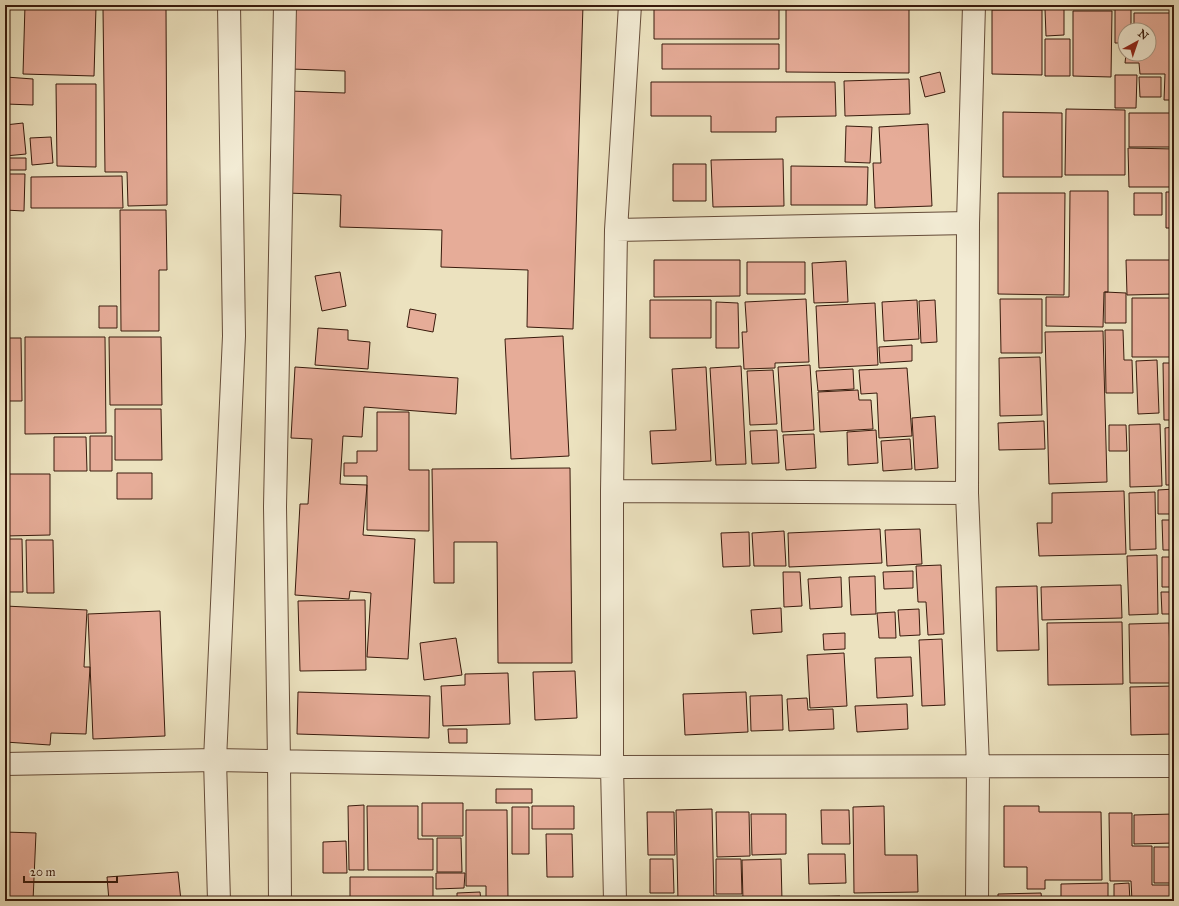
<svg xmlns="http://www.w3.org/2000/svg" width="1179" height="906" font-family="'IM FELL Great Primer',serif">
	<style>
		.building { fill: #e6ac98; stroke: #381a0c }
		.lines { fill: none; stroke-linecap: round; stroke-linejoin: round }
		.street-casing { stroke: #654c39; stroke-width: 24 }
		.street { stroke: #f3ecd5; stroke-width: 22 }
	</style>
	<rect width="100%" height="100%" fill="#ece2bf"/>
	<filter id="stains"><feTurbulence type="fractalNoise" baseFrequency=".005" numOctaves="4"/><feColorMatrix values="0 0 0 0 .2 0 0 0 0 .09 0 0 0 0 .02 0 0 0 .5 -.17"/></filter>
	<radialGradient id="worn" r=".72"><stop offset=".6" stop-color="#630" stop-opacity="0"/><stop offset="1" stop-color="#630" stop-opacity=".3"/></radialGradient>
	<!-- building -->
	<path class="building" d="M25,5L96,7L94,76L23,74Z
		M47,5H99V6Z
		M294,5H583L573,329L527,327L528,270L441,267L442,230L340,227L341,195L287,193L290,91L345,93V71L292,69Z
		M654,5H779V39H654Z
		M786,5H909V73L786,72Z
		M1085,5H1108V7H1085Z
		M1111,5H1140V7H1111Z
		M1131,8V30H1125V43H1115V9Z
		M103,9H166L167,205L128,206L127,172H105Z
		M1045,9H1064V35L1046,36Z
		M992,10H1042V75L992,74Z
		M1073,11H1112L1111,77L1073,76Z
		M1134,13H1174V100H1164L1165,74H1140L1139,63H1125L1126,54H1149V30H1134Z
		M1045,39H1070V76H1045Z
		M662,44H779V69H662Z
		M940,72L945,92L925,97L920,77Z
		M1115,75H1137L1136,108H1115Z
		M6,77L33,79V105L6,104Z
		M1139,77H1161V97H1140Z
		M909,79L910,114L845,116L844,81Z
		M651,82H835L836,116L776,117V132H711V116H651Z
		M56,84H96V167L57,166Z
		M1066,109L1125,110V175H1065Z
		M1003,112L1062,113V177H1003Z
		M1129,113H1174V147H1129Z
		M23,123L26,154L5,156V125Z
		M928,124L932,206L875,208L873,163H881L879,127Z
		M846,126L872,127L870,163L845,162Z
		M51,137L53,163L32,165L30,138Z
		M1128,148L1174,149V187H1129Z
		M5,158H26V170H5Z
		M783,159L784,206L713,207L711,160Z
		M673,164H706V201H673Z
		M791,166L868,167L867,205H791Z
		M5,174H25L24,211L5,210Z
		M122,176L123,208H31V177Z
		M1070,191H1108V292H1104L1103,327L1046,326V297H1069Z
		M1166,192H1174V228H1166Z
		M998,193H1065L1064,295L998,294Z
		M1134,193H1162V215H1134Z
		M120,210H166L167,270H159V331H121Z
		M654,260H740V296L654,297Z
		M1126,260H1174V294L1127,295Z
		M846,261L848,302L814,303L812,263Z
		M747,262H805V294H747Z
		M340,272L346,306L322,311L315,276Z
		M1105,292L1126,293V323H1105Z
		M1132,298H1174V357H1132Z
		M806,299L809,362L775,363V368L744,369L742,332H747L745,302Z
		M1000,299H1042V353H1001Z
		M650,300H711V338H650Z
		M917,300L919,339L884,341L882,302Z
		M935,300L937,342L921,343L919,301Z
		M716,302L738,303L739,348H716Z
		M875,303L878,365L819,368L816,306Z
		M99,306H117V328H99Z
		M410,309L436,314L433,332L407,327Z
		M318,328L348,330V340L370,342L368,369L315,365Z
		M1105,330H1123L1124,360H1132L1133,393H1106Z
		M1103,331L1107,482L1049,484L1045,332Z
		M563,336L569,456L511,459L505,339Z
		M25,337H105L106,433L25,434Z
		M109,337H161L162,405H110Z
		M5,338H21L22,401H5Z
		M912,345V361L880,363L879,347Z
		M1040,357L1042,415L1000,416L999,358Z
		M1157,360L1159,413L1138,414L1136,361Z
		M1163,363H1174V420H1164Z
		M810,365L814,430L782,432L778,367Z
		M741,366L746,464L716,465L710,368Z
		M295,367L458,378L456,414L364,407L362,437L343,436L340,484L367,485L363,535L415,539L408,659L367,657L371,593L350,591L349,599L295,595L300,504H308L312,439L291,438Z
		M706,367L711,461L652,464L650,431L676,430L672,369Z
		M907,368L912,436L879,438L877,393L861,394L859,370Z
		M853,369L854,389L818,391L816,371Z
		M773,370L777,424L750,425L747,371Z
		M858,390L859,400H871L873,429L820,432L818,392Z
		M115,409H161L162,460H115Z
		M377,412H409V470H429V531L367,530V476H344V463H357V451H377Z
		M935,416L938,468L915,470L912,418Z
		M1044,421L1045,449L999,450L998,423Z
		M1160,424L1162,486L1130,487L1129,425Z
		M1109,425H1126L1127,451H1109Z
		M1174,427V485H1166L1165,428Z
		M777,430L779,463L752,464L750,431Z
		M876,430L878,463L848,465L847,432Z
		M814,434L816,468L786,470L783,435Z
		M90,436H112V471H90Z
		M54,437H86L87,471H54Z
		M910,439L912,469L883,471L881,441Z
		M570,468L572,663H498L497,542H454V583H434L432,469Z
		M117,473H152V499H117Z
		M5,474H50V535L5,536Z
		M1174,489V514H1158V490Z
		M1124,491L1126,554L1039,556L1037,523H1052V493Z
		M1155,492L1156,549L1130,550L1129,493Z
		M1162,520H1174V550H1163Z
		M880,529L882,563L789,567L788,533Z
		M920,529L922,564L887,566L885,530Z
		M784,531L786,566H754L752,533Z
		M749,532L750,566L723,567L721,533Z
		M5,539H22L23,592H5Z
		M26,540H53L54,593H27Z
		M1157,555L1158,614L1129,615L1127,556Z
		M1162,557H1174V587H1162Z
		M941,565L944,634L928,635L926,602H918L916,566Z
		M913,571V588L884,589L883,572Z
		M783,572H800L802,606L784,607Z
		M875,576L876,614L851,615L849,577Z
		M841,577L842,607L810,609L808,579Z
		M1121,585L1122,618L1042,620L1041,587Z
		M1037,586L1039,650L997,651L996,587Z
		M1161,592H1174V614H1162Z
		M365,600L366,670L300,671L298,601Z
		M5,606L87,610L84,667H90L86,734L51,733L50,745L5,742Z
		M781,608L782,632L753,634L751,610Z
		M919,609L920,635L900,636L898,610Z
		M160,611L165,736L93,739L88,614Z
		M895,612L896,638H879L877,613Z
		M1122,622L1123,684L1048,685L1047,623Z
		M1169,623L1171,683H1130L1129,624Z
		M1172,625H1174V681H1173Z
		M845,633V649L824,650L823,634Z
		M456,638L462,675L424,680L420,643Z
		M942,639L945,705L922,706L919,640Z
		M844,653L847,706L810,708L807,655Z
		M911,657L913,696L877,698L875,658Z
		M575,671L577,718L535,720L533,672Z
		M508,673L510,724L443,726L441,686L465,685V674Z
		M1174,686V734L1131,735L1130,687Z
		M298,692L430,696L429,738L297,734Z
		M746,692L748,732L685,735L683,694Z
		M782,695L783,730L751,731L750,696Z
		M807,698L808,710L833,709L834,729L789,731L787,699Z
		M907,704L908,729L857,732L855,706Z
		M448,729H467V743H449Z
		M496,789H532V803H496Z
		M422,803H463V836H422Z
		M364,805V870H349L348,806Z
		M367,806H418V839H433V870H368Z
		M532,806H574V829H532Z
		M884,806L885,855H917L918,892L854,893L853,807Z
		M1004,806H1039V812H1101L1102,880H1045V889H1027V867H1004Z
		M512,807H529V854H512Z
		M712,809L714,901H678L676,810Z
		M466,810H507L508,900H486V886H466Z
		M821,810H849L850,844H822Z
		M647,812H674L675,855H648Z
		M716,812H749L750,856L717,857Z
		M1109,813H1132V846H1152V885H1174V901H1132L1131,881H1110Z
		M751,814H786V854L752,855Z
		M1174,814V843L1134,844V815Z
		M5,832L36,833L33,901H5Z
		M546,834H572L573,877H547Z
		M437,838H461L462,872H437Z
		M346,841L347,873H323V842Z
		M1154,847H1174V883H1154Z
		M808,854H845L846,883L809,884Z
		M650,859H673L674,893H650Z
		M716,859H741L742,894H716Z
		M781,859L782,901H743L742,860Z
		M178,872L181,901H109L107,877Z
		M436,873H465L464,888L436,889Z
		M350,877H433V901H350Z
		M1108,883V901H1061V884Z
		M1129,883L1130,901H1114V884Z
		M480,892L481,901H457V893Z
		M1041,893L1042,901H998V894Z
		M840,896V901H806V897Z
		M675,898V901H645V899Z
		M913,899V901H846V900Z"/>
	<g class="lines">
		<defs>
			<path id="street" d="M974,5L968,223L967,493L978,766L977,901
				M616,230L968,223
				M612,491L967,493
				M5,764L215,760L612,767L1174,766
				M219,901L215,760L234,336L229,5
				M280,901L279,761L275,507L285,5
				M615,901L612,767V491L616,230L630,5"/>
		</defs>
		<!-- street casing -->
		<use href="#street" class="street-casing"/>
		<!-- street -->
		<use href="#street" class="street"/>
	</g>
	<!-- margin -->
	<rect width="1179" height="906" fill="none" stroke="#ece2bf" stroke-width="20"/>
	<rect x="6" y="6" width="1167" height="894" fill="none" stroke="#381a0c" stroke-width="2"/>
	<rect x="10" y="10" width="1159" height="886" fill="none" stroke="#381a0c"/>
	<!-- north arrow -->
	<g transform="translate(1137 42) rotate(40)"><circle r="19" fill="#f3ecd5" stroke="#a89885"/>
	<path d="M0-3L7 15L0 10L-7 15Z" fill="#8f2418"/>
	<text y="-6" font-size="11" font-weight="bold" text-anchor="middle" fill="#381a0c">N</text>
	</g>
	<!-- scale -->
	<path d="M24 876v6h93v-6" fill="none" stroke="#381a0c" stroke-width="2"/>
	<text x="30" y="876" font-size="12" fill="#381a0c" stroke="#f3ecd5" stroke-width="3" paint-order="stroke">20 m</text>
	<rect width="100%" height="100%" filter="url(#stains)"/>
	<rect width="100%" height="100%" fill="url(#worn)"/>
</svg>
